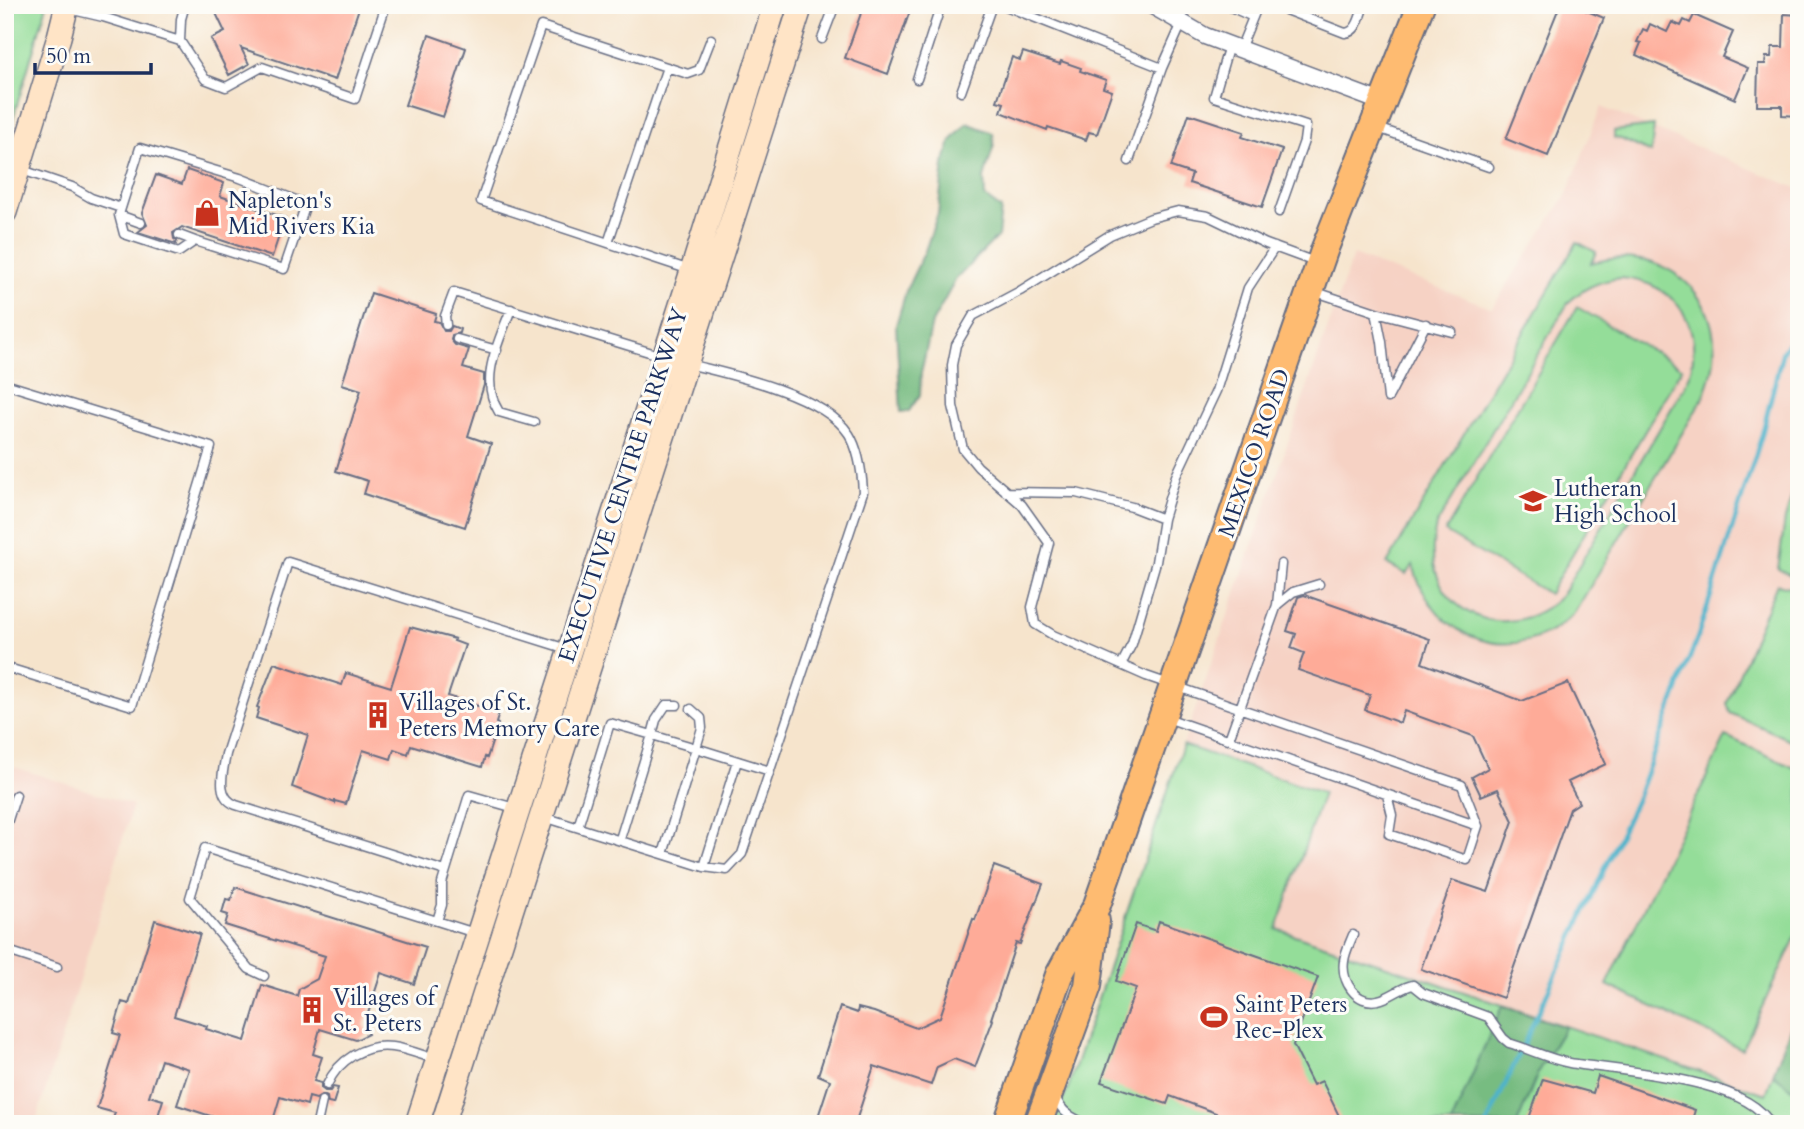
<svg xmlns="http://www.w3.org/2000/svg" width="1804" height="1129" font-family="Cardo,serif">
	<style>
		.built { fill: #f6d2c4 }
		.green { fill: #94dd99; stroke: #58867c; stroke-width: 2; fill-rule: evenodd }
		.forest { fill: #77bc81; stroke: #497670; stroke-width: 2 }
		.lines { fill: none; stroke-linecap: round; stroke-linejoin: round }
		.stream { stroke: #4db3cb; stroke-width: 4.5 }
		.building { fill: #feab98 }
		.lane-casing { stroke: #686e84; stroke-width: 11 }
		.street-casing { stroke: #686e84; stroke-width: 19 }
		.secondary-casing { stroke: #686e84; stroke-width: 26 }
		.primary-casing { stroke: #686e84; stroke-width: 30 }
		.path { stroke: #686e84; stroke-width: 2.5; stroke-dasharray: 5 5; stroke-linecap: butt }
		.lane { stroke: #fff; stroke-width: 8 }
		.street { stroke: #fff; stroke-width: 16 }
		.secondary { stroke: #ffe4c6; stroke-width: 23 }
		.primary { stroke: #febb71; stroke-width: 26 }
		.labels { text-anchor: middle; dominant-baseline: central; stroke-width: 6; stroke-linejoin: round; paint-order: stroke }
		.poi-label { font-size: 23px; fill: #1b2f5e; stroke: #fdfcf7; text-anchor: start }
		.street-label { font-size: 23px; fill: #1b2f5e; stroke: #fdfcf7 }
	</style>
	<rect width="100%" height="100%" fill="#fdfcf7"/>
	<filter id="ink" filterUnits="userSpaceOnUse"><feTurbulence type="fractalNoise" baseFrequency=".0143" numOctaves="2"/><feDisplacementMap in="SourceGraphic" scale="14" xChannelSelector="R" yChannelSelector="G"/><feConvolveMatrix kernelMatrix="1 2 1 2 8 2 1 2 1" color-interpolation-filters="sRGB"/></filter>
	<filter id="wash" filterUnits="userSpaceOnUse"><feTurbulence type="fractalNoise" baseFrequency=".00686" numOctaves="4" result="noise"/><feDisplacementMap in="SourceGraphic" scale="28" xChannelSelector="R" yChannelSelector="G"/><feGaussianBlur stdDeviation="1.57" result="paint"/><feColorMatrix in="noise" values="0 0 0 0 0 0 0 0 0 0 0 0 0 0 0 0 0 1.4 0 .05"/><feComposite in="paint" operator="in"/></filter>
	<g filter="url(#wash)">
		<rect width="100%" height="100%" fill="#f6e4cc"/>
		<!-- built -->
		<path class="built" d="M1601,107L1799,189V1005L1766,1095L1276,929L1323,793L1183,745L1353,255L1492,308L1567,194Z
			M5,764L133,805L35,1124H5Z"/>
		<!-- green -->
		<path class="green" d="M5,5H47L5,145Z
			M1654,126L1651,153L1621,139L1614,138V131Z
			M1577,242L1596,252L1591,263C1682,237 1745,324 1699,405L1575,612C1518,672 1432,641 1413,565L1406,574L1387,564ZM1621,278C1678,282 1707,330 1687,382L1561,596C1503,653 1415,606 1436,526L1568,303C1583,288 1599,281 1621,278Z
			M1577,307L1682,368L1549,594L1445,532Z
			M1799,473V579L1778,569L1785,519Z
			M1777,584L1799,589V744L1730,713L1727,703Z
			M1726,736L1799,770V930L1742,1049L1607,985Z
			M1183,745L1323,793L1277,929L1766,1094L1799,1005V1124H1052L1067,1091Z"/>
		<!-- forest -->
		<path class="forest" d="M967,123L993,133L994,145L984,178L985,197L1001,209L998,236L956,279L932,323L921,373L920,395L909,411L901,412L896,325L907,288L925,251L938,213L944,164L951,141Z
			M1799,1005V1094L1773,1074Z
			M1502,1006L1565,1027L1540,1068L1517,1124H1451Z"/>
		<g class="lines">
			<!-- stream -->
			<path class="stream" d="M1487,1124L1637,798L1698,636L1761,438L1783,350L1799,328"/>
		</g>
		<g id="blocks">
			<!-- building -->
			<path class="building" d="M212,5H360L335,80L241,48L249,64L229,75L211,39L225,32Z
				M864,5H912L888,74L845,58Z
				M1560,5H1573L1604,18L1548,156L1506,139Z
				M1784,14L1799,15V116L1782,115V106H1757L1758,64H1765L1766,57H1771L1772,47H1783Z
				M1694,15L1733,32L1722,57L1748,68L1735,99L1636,55L1641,43L1637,42L1643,29L1647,31L1650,24L1667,32L1672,22L1681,26L1684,20L1690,23Z
				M429,35L466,48L443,117L405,105Z
				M1023,52L1060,64L1061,61L1081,68L1080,71L1106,80L1103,88L1112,91L1097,134L1089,132L1086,140L1048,127L1047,130L1001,112L1004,103L997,101L1012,57L1020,60Z
				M1189,114L1244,132L1242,137L1282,150L1262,207L1189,183L1192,174L1171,167Z
				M187,170L224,183L220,196L285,218L272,257L182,227L173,233L174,239L177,241L176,244L138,232L147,225L142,213L156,175L182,184Z
				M371,293L436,314L434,321L439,322L444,331H449L452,326L460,329L459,333L452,335L451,340L455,345L469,349L463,368L484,374V385L468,436L491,444L465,527L364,494L368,481L336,471L361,390L342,384Z
				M1304,595L1430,639L1422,663L1522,701L1568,683L1606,764L1568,782L1579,803L1570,809L1503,998L1421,969L1452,880L1488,892L1513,821L1498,789L1481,796L1472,777L1488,768L1473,736L1404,711L1400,723L1365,710L1370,695L1298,670L1304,653L1291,648L1296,634L1287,631L1298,597Z
				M410,627L455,639L454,641L465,645L448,696L499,713L496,723L498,724L487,758L485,757L482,767L411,745L408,754L394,749L391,759L363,750L346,804L335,801V803L292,787L308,735L256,718L259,708L257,707L274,663L342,685L346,673L391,687Z
				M994,866L1043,884L1020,944L1016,943L991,1019L993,1020L975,1067L954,1059L937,1067L931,1085L874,1066L855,1124H826L817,1120L830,1080L818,1075L840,1007L857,1013L858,1008L874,1012L916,1028L940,1017L973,919L975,920Z
				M235,887L426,947L414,984L381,973L364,1026L368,1034L356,1040L320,1029L313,1054L322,1057L314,1081L321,1083V1088L325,1091H330L333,1087L338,1088L333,1104L328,1103L327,1097L323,1095L316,1099L309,1097L307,1105L280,1097L272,1124H229V1122L177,1105L189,1069L161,1060L149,1096L163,1100L157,1119L147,1116L145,1123L133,1119L132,1124H111L115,1113L97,1108L120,1035L113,1033L122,1002L129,1004L155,920L200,934L174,1016L207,1026L206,1029L245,1041L262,985L297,996L299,989L317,979L325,956L225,925L228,915L222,913L226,899L231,900Z
				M1159,921L1318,977L1293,1045L1313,1085L1322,1081L1343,1124H1221L1216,1113L1170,1096L1167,1104L1101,1082L1136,988L1116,981L1136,924L1156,931Z
				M1598,1076L1695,1110L1691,1124H1527L1543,1079L1593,1093Z"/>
		</g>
	</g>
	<g filter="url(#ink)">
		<use href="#blocks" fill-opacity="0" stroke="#686e84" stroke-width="2"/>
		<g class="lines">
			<defs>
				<path id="lane" d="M185,5L181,19L180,41L205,79L226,87L262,67L355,99L386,5
					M1003,5L1162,68
					M1226,5L1253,17
					M1273,5L1345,33C1358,32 1360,15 1364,5
					M69,9L103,17L180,41
					M822,39L835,5
					M1229,45L1214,97L1306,126L1304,141L1279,212
					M1240,49L1258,5
					M917,79L941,5
					M961,92L992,5
					M1378,128L1489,167
					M1129,161L1162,68L1182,23
					M22,170L72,187L91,198L121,208L140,148L240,178L306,204L284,269L195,241L179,252L124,234L119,215L121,208
					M119,215L141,223
					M179,235L195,241
					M608,243L667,67
					M1315,262L1266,244L1208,216L1178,211L1151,218L1110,235L1020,291L973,316L956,345L952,365L953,406L963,449L978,467L1022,505L1049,543L1032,607L1035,624L1053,635L1146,676L1462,785L1478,826L1467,860L1389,834L1392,815L1387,795
					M690,270L481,201L541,26L688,74L699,70L711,39
					M1316,292L1376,312L1382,342L1388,398
					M511,309C499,342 478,379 499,412L534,422
					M1376,312L1452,332
					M446,325L445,316L454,292L662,356
					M457,339L497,350
					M5,384L211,447L132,706L5,667
					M1389,396L1426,324
					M1006,492L1076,493L1132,507L1163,519
					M1277,605L1293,592L1319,584
					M1121,665L1132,644L1156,562L1163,519L1176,476L1216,391L1248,288L1275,247
					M677,705H666L656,720L652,735L696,748L702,728L701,718L691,709
					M1167,718L1478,826
					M1229,739L1277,605L1281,564
					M544,817L704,867L727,870L742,854L863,492C862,473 859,450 849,434C824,395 731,374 688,364
					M578,827L610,723L652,735L620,839
					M5,829L16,795
					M663,854L696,748L770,771
					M704,867L737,761
					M445,871L236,805C215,797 223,772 226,754L288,562L567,649
					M437,921L442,905V883L469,795L518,809
					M1353,935C1350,943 1345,952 1344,961C1341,981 1356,1005 1378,1000C1390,998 1401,987 1413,985L1423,993L1488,1017L1503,1038L1509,1043C1529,1049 1549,1059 1570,1063C1616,1071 1748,1078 1770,1124
					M5,950L57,967
					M264,976L249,969L190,898L205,848L475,933
					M327,1085C338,1060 365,1043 393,1047C407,1049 422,1055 435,1059
					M1056,1097C1060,1112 1073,1118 1086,1124
					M317,1124L322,1101"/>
				<path id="street" d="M1151,5L1205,36L1381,102"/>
				<path id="secondary" d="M5,212L59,37L67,5
					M417,1124L692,271L775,5
					M443,1124L801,5"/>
				<path id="primary" d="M1007,1124L1059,975L1097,905L1325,248L1421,5
					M1038,1124L1088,986L1096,921"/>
			</defs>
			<!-- lane casing -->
			<use href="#lane" class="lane-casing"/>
			<!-- street casing -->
			<use href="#street" class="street-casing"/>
			<!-- secondary casing -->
			<use href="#secondary" class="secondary-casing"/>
			<!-- primary casing -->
			<use href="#primary" class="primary-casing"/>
			<!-- path -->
			<path class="path" d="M1789,1124L1799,1109"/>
			<!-- lane -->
			<use href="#lane" class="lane"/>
			<!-- street -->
			<use href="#street" class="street"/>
			<!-- secondary -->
			<use href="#secondary" class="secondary"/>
			<!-- primary -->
			<use href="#primary" class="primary"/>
		</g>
	</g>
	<!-- icons -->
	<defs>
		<symbol id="shop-bare" viewBox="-9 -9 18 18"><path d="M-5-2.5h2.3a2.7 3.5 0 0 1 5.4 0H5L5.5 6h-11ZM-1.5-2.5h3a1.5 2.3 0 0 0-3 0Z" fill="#c8321e" stroke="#fdfcf7" stroke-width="2.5" paint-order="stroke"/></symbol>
		<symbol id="school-bare" viewBox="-9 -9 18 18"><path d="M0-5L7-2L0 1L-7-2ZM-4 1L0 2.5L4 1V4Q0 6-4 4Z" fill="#c8321e" stroke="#fdfcf7" stroke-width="2.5" paint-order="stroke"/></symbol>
		<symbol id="building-bare" viewBox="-9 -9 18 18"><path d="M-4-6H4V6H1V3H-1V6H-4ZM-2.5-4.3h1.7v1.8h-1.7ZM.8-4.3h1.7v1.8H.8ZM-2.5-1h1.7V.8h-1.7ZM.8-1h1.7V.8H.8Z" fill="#c8321e" stroke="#fdfcf7" stroke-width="2.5" paint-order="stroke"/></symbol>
		<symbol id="stadium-bare" viewBox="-9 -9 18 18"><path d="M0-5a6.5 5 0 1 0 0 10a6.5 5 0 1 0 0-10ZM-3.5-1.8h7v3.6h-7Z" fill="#c8321e" stroke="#fdfcf7" stroke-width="2.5" paint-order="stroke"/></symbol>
	</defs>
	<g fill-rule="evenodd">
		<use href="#shop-bare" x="188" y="194" width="38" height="38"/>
		<use href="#school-bare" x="1514" y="482" width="38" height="38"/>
		<use href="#building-bare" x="359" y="696" width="38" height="38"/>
		<use href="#building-bare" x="293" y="991" width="38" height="38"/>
		<use href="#stadium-bare" x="1195" y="998" width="38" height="38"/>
	</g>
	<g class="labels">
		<!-- poi labels -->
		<g class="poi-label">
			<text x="228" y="200">Napleton's<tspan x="228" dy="26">Mid Rivers Kia</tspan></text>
			<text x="1554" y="488">Lutheran<tspan x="1554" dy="26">High School</tspan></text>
			<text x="399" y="702">Villages of St.<tspan x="399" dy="26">Peters Memory Care</tspan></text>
			<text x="333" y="997">Villages of<tspan x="333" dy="26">St. Peters</tspan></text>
			<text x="1235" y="1004">Saint Peters<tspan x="1235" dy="26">Rec-Plex</tspan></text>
		</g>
		<!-- street labels -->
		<g class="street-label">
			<text transform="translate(1254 453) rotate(-71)">MEXICO ROAD</text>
			<text transform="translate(623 485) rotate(-72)">EXECUTIVE CENTRE PARKWAY</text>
		</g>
	</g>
	<!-- margin -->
	<rect width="1804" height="1129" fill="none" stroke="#fdfcf7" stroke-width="28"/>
	<!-- scale -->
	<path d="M35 63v10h116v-10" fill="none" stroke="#1b2f5e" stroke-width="3.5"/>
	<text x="46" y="63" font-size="21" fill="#1b2f5e" stroke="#fdfcf7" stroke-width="5" paint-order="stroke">50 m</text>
</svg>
